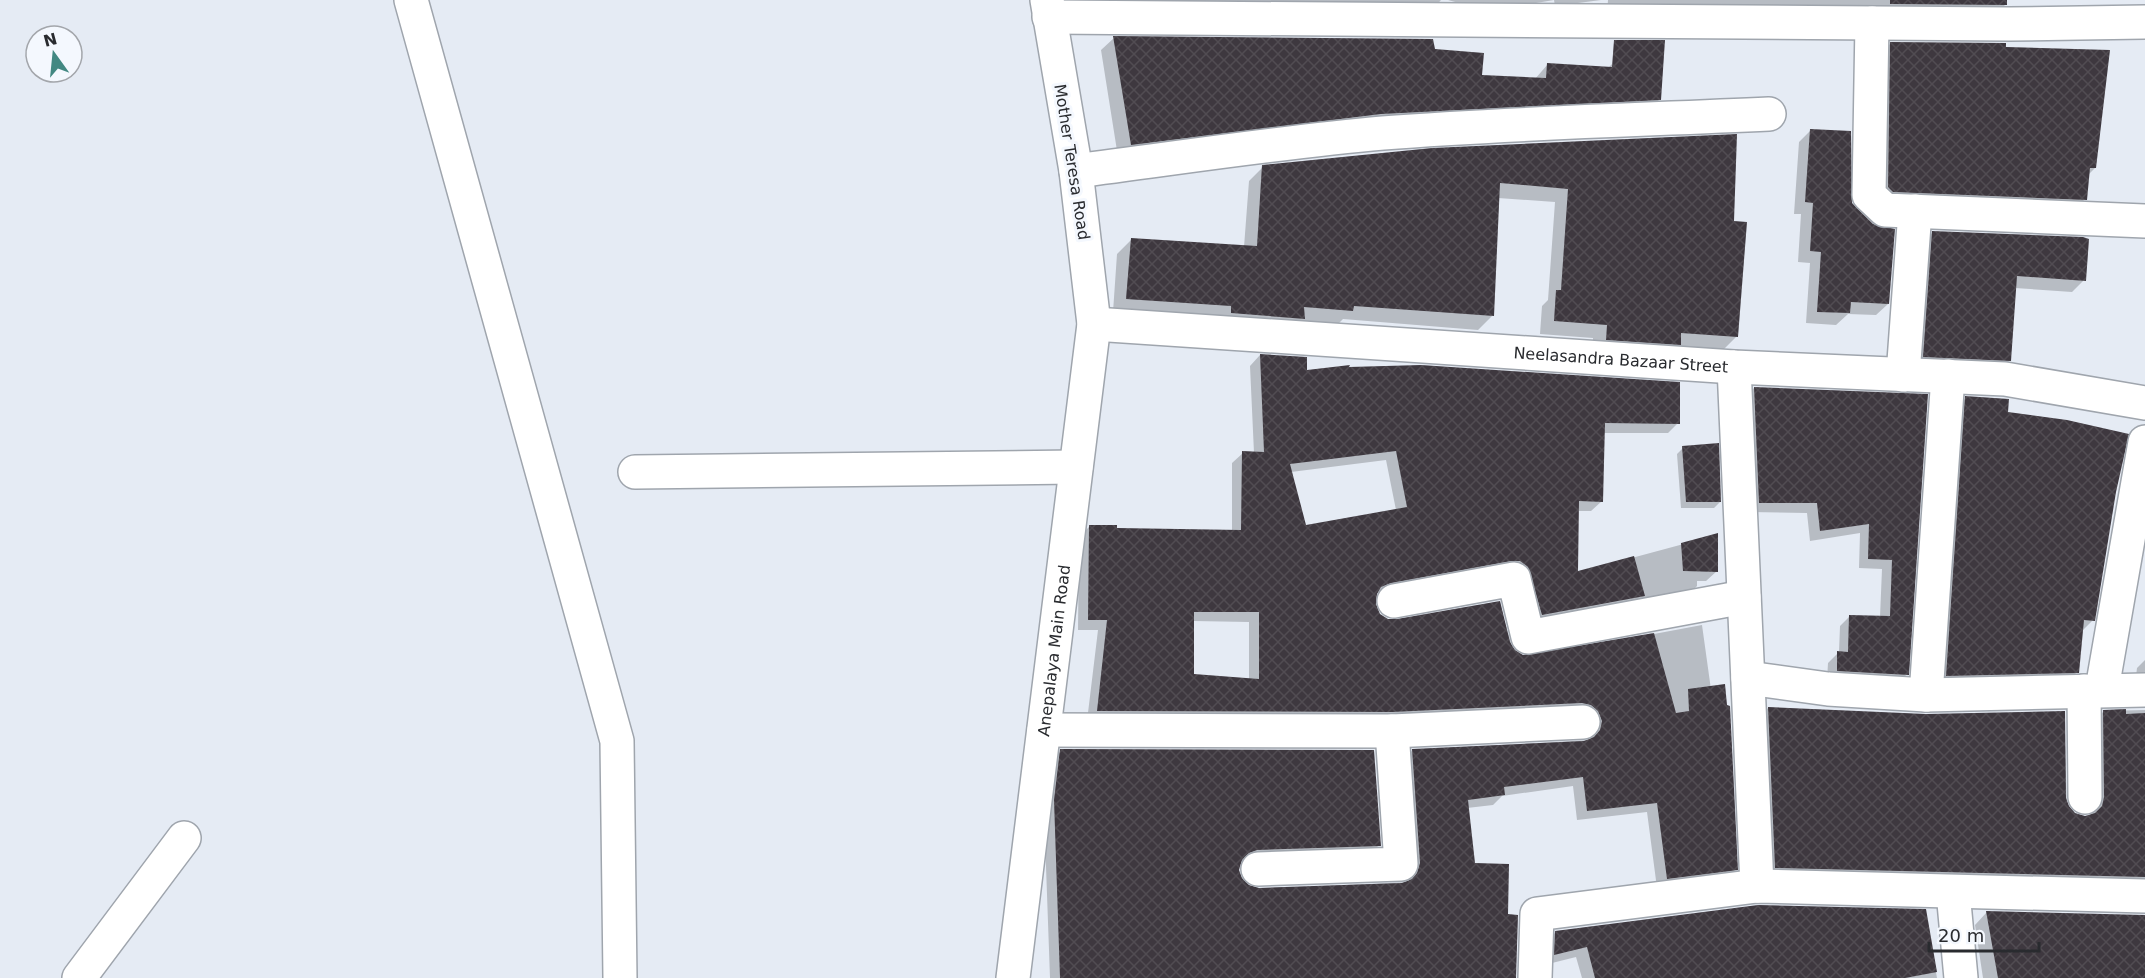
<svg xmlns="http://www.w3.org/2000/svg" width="2145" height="978" font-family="'DejaVu Sans',sans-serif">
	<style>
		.shadow { fill: #0003; fill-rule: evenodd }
		.building { fill: url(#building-cross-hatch); fill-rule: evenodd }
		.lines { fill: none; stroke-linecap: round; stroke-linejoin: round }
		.minor-casing { stroke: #9fa5ad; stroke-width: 36 }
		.minor { stroke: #fff; stroke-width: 33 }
		.labels { text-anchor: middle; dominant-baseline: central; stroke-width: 6; stroke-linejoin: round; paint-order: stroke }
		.street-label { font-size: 16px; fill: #292b2f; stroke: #f4f8fe }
	</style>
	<defs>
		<pattern id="building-cross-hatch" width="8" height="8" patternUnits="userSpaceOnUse" patternTransform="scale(1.5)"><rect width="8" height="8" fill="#3e383f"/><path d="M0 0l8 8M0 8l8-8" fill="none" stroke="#514c52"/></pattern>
	</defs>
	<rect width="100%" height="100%" fill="#e5ebf4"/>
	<!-- shadow -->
	<path class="shadow" d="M1079,0H1441L1430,12L1080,9Z
		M1448,0H1601L1555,6L1554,0L1488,11Z
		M1608,0H2005V5L1994,16L1607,13Z
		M1114,38L1427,50L1481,76L1535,79L1548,64L1608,68L1613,63L1660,99L1647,112L1118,157L1101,50Z
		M1891,43L2003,99L2095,168L2088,175L2085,199L2074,211L1881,203L1879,55Z
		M1811,130L1888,304L1876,315L1848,314L1836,325L1806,323L1810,263L1798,262L1801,214H1794L1799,142Z
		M1432,150L1732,223L1736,337L1722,351L1593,353V338L1540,334L1542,306L1548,300L1555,202L1498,198L1493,315L1478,330L1343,319L1338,324L1301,321L1289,333L1113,312L1117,254L1131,240L1244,247L1249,181L1263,167Z
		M1933,232L2084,280L2072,292L2015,288L2010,360L1998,372L1912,368L1921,244Z
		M1260,355L1306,372L1348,369L1678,423L1668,433H1603L1602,501L1591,511H1577L1576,573L1717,535V571L1706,581H1697V586L1687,596L1532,625L1500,570L1379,592L1375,594L1374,604L1379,615L1388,620L1397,621L1499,602L1513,650L1521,656L1531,657L1702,625L1736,869L1726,879L1657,888L1647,812L1577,820L1573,786L1502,796L1493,805L1467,808L1474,865L1506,915L1515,978H1050L1044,811L1051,761L1061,751L1379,845L1369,856L1240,862L1238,870L1241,879L1248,887L1258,889L1408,882L1410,874L1402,760L1413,750L1590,740L1592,731L1087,721L1098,630H1078L1079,537L1090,526L1115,530L1232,532V463L1243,453H1254L1250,366ZM1386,460L1396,510L1305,527L1291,472ZM1193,621L1249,622V680L1192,676Z
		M1754,388L1926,396L1907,674L1897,685L1827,680L1828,663L1839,652L1840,626L1850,616L1880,617L1882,569L1859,568L1860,533L1810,541L1807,513L1749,512L1744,398Z
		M1966,398L2114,491L2093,620L2081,632L2077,672L2064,686L1933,689L1952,411Z
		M1683,448L1720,502L1714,508H1681L1677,454Z
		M2145,660V690L2135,685L2137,668Z
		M1768,708L1926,715L2064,712L2067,807L2076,815L2085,817L2090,816L2092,811L2091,724L2104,711L2145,710V895L1763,880L1756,721Z
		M1925,911L1937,978H1582L1576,957L1544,965L1545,943L1556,932Z
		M1987,912L2145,916V978H1983L1975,925Z"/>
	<!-- building -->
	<path class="building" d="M1890,0H2007V5L1890,4Z
		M1113,36L1433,39L1435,49L1484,53L1482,75L1546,78L1547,63L1612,67L1614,40H1665L1661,100L1381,114L1131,145Z
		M1890,42L2006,43V47L2110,50L2096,168H2090L2087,200L1893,192L1888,187Z
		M1810,129L1851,131L1852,203L1873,224L1895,229L1889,304L1851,302L1850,313L1817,312L1821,252L1810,251L1813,203L1805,202Z
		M1737,134L1734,221L1747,222L1738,337L1681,333V345L1606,340L1607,325L1554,321L1556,290H1561L1568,189L1500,183L1494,316L1354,306L1353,311L1304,307L1305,319L1231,313V306L1126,299L1131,238L1257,246L1262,165L1432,148Z
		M1932,231L2083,237L2089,239L2086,281L2017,276L2011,361L1923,357Z
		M1260,354L1307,357V370L1350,365L1349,367L1421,365L1680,382V424L1605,423L1603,502L1579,501L1578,571L1634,556L1645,596L1542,615L1528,567L1520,561H1511L1391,583L1381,587L1377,594L1376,604L1380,614L1388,619H1397L1500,601L1510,642L1515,650L1523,655L1654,633L1676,713L1689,711L1688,689L1725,684L1727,705L1730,706L1738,870L1667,879L1657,803L1587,811L1583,777L1504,787L1505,795L1468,800L1475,863L1509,864L1508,914L1518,915L1516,978H1060L1054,800L1060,749L1374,750L1381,846L1257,850L1249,853L1242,860L1239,870L1242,878L1249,885L1259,888L1402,883L1412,879L1417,873L1420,863L1412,749L1584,741L1594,737L1600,730L1602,721L1598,711L1591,705L1582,703L1392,712L1097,711L1107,620H1088L1089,525H1117V528L1241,530L1242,451L1264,452ZM1396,451L1407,507L1306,525L1290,464ZM1194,612H1259V679L1194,674Z
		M1754,387L1928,394L1909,675L1837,671V651L1848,652L1849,615L1890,616L1892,560L1868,559L1869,524L1820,531L1817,503H1759Z
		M1965,396L2009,399L2008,412L2067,420L2129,434L2116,492L2095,621L2084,620L2079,673L1946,676Z
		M1719,443L1721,502H1686L1682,446Z
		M1718,533V572L1683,571L1681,543Z
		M1768,707L1926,714L2065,711L2066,798L2069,806L2075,813L2085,816L2095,813L2102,806L2104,797L2103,710L2126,709V714L2145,713V877L1775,868Z
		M1758,905L1926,909L1937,972L1905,978H1595L1587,947L1554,955L1555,931Z
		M1986,911L2145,915V978H1998Z"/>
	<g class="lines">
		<defs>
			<g id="minor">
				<path d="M411,0L617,741L620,978"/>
				<path d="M1049,17L2009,24L2145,22"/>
				<path d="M1872,23L1869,195L1885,210L2145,221"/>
				<path d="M1076,171C1178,158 1280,142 1383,133C1511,123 1640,120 1769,114"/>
				<path id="s1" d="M1094,324L1734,367L2005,379L2145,403"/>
				<path d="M1734,367L1757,886"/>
				<path d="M1903,375L1915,211"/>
				<path d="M635,472L1076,467"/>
				<path d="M1394,601L1514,579L1528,637L1744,597"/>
				<path d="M1748,678L1828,689L1926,695L2145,690"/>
				<path d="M2102,689L2145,442"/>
				<path d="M2084,691L2085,797"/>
				<path d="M1926,695L1948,376"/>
				<path d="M1044,730L1392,731L1583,722"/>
				<path d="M1258,869L1401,864L1392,731"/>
				<path d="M1953,892L1961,978"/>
				<path d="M79,978L184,838"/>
				<path id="s2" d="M1013,978L1094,324L1076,171L1047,0"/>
				<path d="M1535,978L1537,914L1757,886L2145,896"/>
			</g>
		</defs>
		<!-- minor casing -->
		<use href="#minor" class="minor-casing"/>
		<!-- minor -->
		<use href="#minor" class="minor"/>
	</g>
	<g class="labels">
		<!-- street labels -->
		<g class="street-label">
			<text transform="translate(1072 162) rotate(81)">Mother Teresa Road</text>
			<text stroke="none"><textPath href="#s1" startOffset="528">Neelasandra Bazaar Street</textPath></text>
			<text stroke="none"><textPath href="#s2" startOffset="330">Anepalaya Main Road</textPath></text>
		</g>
	</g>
	<!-- north arrow -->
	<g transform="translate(54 54) rotate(345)"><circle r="28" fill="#f4f8fe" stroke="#a3a6ab" stroke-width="1.5"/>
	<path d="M0-4.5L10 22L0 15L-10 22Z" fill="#428882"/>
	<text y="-9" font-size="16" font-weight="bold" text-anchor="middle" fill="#292b2f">N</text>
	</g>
	<!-- scale -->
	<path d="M1929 942v9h110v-9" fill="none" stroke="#292b2f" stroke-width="3"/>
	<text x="1938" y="942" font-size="18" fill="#292b2f" stroke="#f4f8fe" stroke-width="4.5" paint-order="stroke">20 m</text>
</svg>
